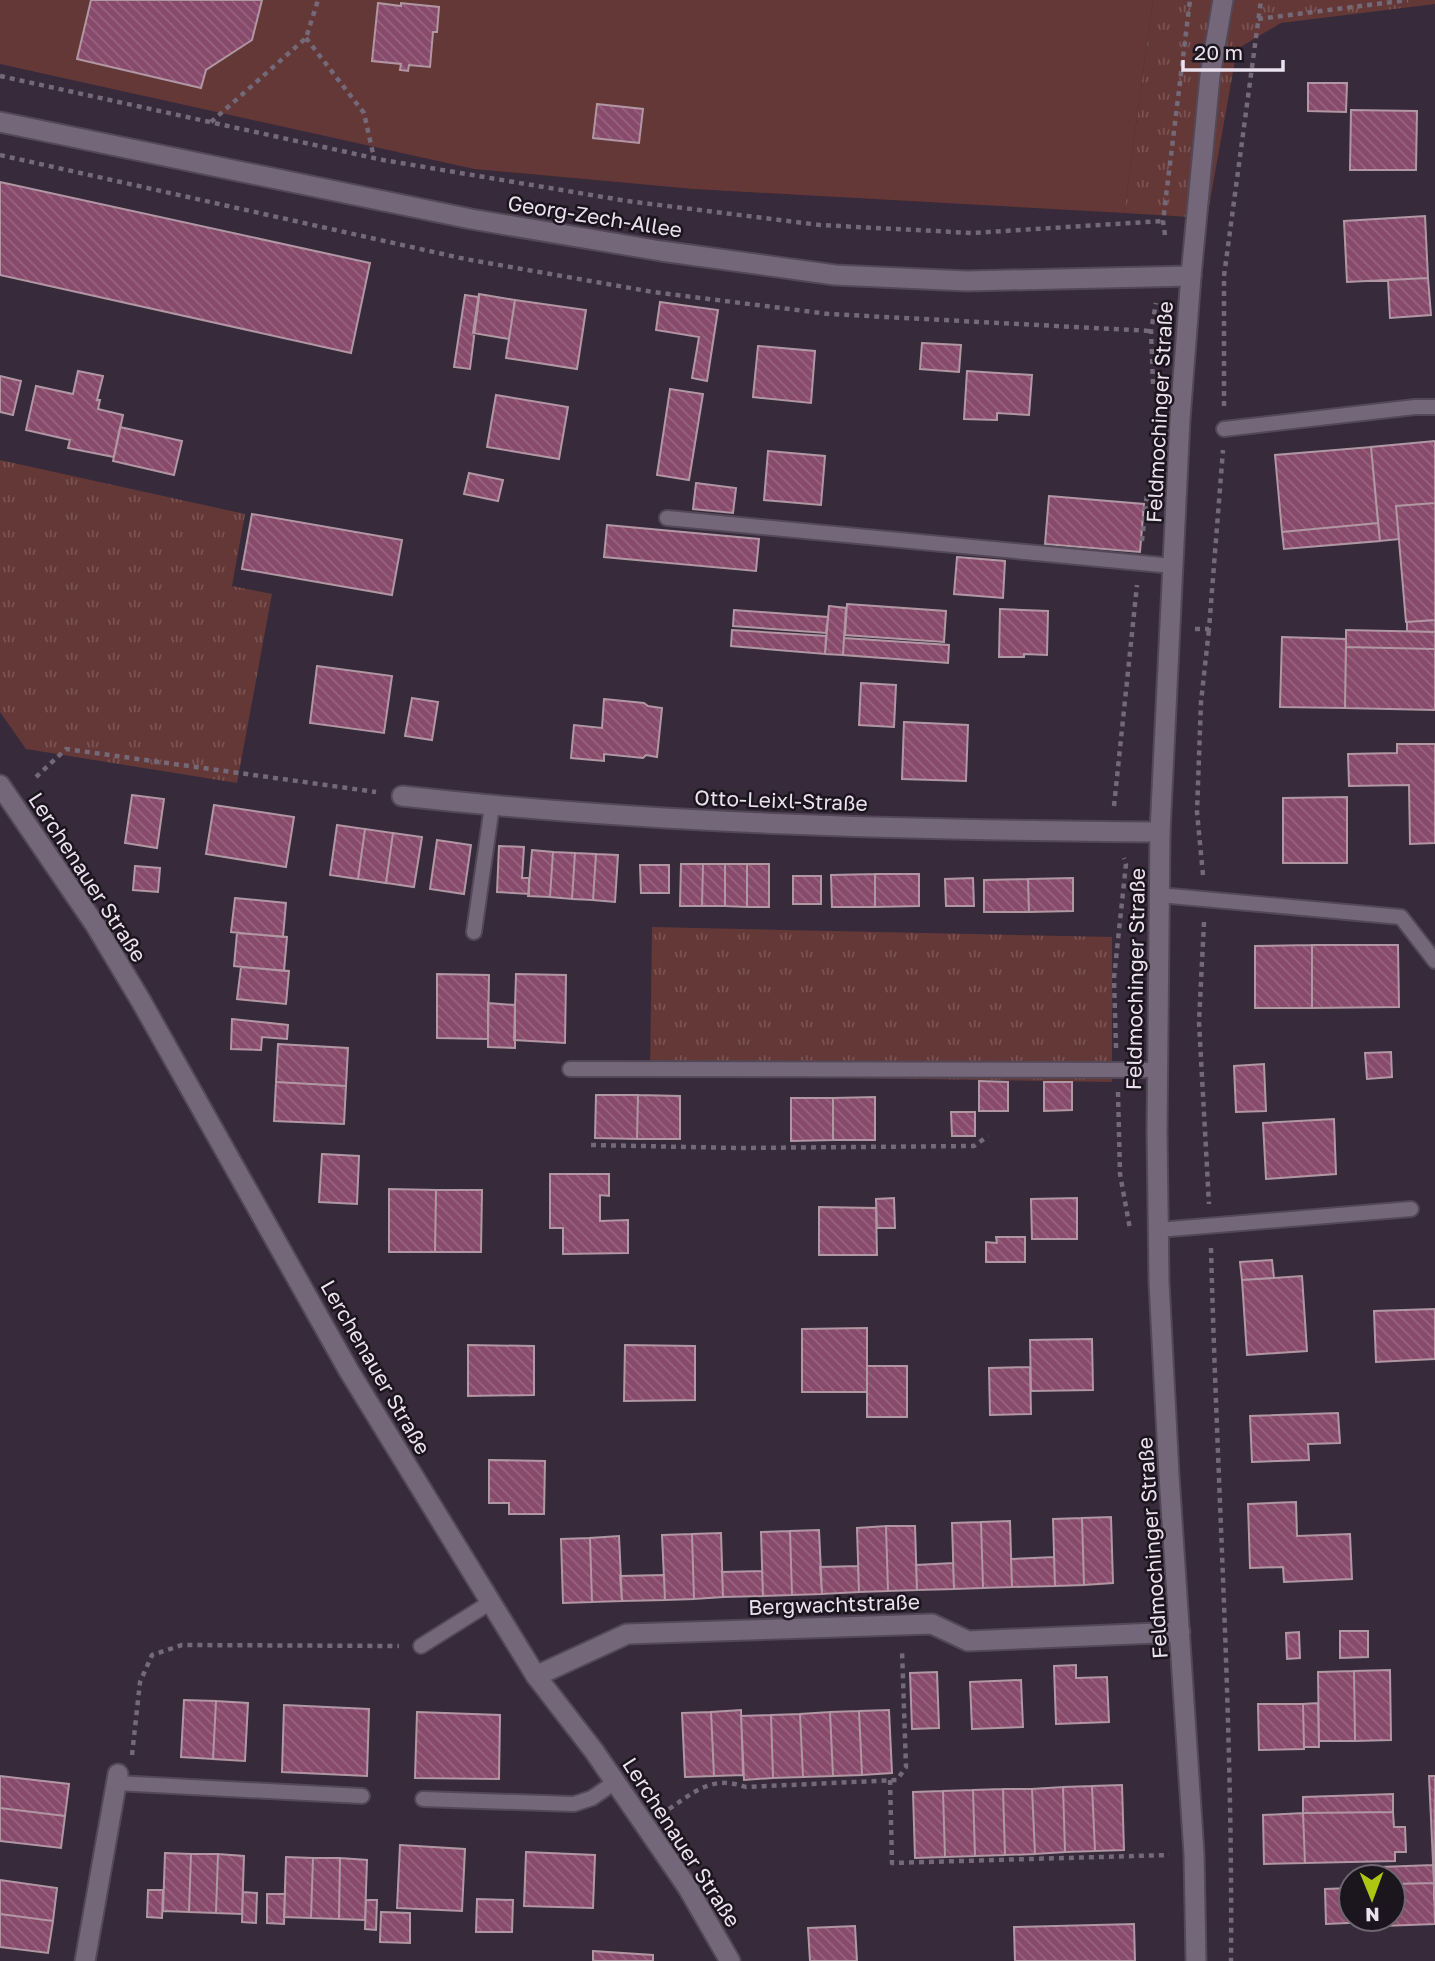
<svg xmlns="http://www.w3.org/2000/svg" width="1435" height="1961" font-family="'Golos Text',sans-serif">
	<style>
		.grass { fill: url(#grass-tufts) }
		.park { fill: #643837 }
		.building { fill: url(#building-back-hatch); stroke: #b197a3; stroke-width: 2 }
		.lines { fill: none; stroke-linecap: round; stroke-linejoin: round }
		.service-casing { stroke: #534857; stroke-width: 18 }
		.minor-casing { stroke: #534857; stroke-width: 23 }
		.secondary-casing { stroke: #534857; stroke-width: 23 }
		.path { stroke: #736978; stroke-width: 4.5; stroke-dasharray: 5 5; stroke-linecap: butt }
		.service { stroke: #75677a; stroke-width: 14 }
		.minor { stroke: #75677a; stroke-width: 19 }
		.secondary { stroke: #75677a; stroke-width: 19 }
		.labels { text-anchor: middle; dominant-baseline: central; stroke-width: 5; stroke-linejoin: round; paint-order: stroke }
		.street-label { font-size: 21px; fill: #eae2ee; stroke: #1b151d }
	</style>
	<defs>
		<pattern id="grass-tufts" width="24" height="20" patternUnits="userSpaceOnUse" patternTransform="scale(1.75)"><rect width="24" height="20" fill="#643837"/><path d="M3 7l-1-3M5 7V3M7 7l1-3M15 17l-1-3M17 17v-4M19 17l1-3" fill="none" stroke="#7a5454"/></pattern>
		<pattern id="building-back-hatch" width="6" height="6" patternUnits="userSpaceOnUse" patternTransform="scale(1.75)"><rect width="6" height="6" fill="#874a6a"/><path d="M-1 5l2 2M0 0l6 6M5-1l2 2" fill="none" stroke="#986480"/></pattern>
	</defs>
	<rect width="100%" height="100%" fill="#362a3b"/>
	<!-- grass -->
	<path class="grass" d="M1153,0H1435V4L1281,23L1237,49L1207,218L1124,213Z
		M0,460L245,514L232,586L272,594L237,783L26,749L0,712Z
		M652,927L1112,937V1082L650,1075Z"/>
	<!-- park -->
	<path class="park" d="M0,0H1153L1124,213L694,189L474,169L0,64Z"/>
	<!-- building -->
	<path class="building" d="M91,0H262L252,40L206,70L201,88L77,59Z
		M378,3L401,6V3L439,7L437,32H433L430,67L409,65L408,71L400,70L401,64L372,61Z
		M1308,83H1347L1346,112L1308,111Z
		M597,104L643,109L639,143L593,138Z
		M1351,110L1417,111L1416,170H1350Z
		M0,182L370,263L351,353L0,275Z
		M1425,216L1428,278L1347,282L1344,221Z
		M1428,278L1431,315L1390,318L1388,280Z
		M479,294L515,300L509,339L473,333Z
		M465,295L479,297L470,369L454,367Z
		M515,300L586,310L577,369L506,358Z
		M660,302L718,310L707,381L692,378L699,337L656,330Z
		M922,343L961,345L959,372L920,369Z
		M758,346L815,351L811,403L753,397Z
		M78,371L103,376L97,400H100L98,409L123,415L114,457L68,448L70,440L26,430L36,386L73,394Z
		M967,371L1032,375L1029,415L997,413V420L964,419Z
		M0,376L21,381L13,415L0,412Z
		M670,389L703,394L689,480L657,475Z
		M496,395L568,407L559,459L487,447Z
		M120,427L182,441L174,475L113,461Z
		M1435,441V503L1396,506L1399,539L1380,541L1371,447Z
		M1371,447L1378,523L1282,532L1275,455Z
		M768,451L825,456L821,505L764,500Z
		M469,473L503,480L498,501L464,494Z
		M696,483L736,488L733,513L693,509Z
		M1049,496L1144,504L1140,552L1045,544Z
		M1435,503V620L1406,622L1396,506Z
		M252,514L402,540L392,595L242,569Z
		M1378,523L1380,541L1284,549L1282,532Z
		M607,525L759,539L756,571L604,557Z
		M957,557L1005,561L1003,598L954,594Z
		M847,604L946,611L944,642L845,635Z
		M829,606L846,608L843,655L825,654Z
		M1000,609L1048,611L1047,655L1024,654V657H999Z
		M734,610L828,617L826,633L733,626Z
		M1435,620V632L1407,631V622Z
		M732,630L826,636L825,654L731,646Z
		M1346,630L1435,632V649L1346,647Z
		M1282,637L1346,639L1345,708L1280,707Z
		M844,638L949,645L948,663L843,655Z
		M1346,647L1435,649V710L1345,708Z
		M317,666L392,676L384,733L310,723Z
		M861,683L896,685L894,727L859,725Z
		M412,698L438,702L432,740L405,736Z
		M604,699L644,703L648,706L662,708L657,757L646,755L643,758L604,754V761L571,758L574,725L602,728Z
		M904,722L968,725L966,781L902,779Z
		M1397,744H1435V843L1410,844L1409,785L1349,786L1348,754L1397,753Z
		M132,795L164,799L157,848L125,843Z
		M1347,797V863H1283V798Z
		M214,805L294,817L286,867L206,854Z
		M337,825L365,829L358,879L330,875Z
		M365,829L393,833L386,883L358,879Z
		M393,833L422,837L414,887L386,883Z
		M437,840L471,845L464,894L430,889Z
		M499,846L524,847L522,878H529V894L497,892Z
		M532,850L553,852L550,897L528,896Z
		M553,852L575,853L572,899L550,897Z
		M575,853L596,854L593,900L572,899Z
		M596,854L618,855L615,902L593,900Z
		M681,864H703L702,906H680Z
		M703,864H725V906H702Z
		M725,864H747V907L725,906Z
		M747,864H769V907H747Z
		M640,865H669V893H641Z
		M135,866L160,868L158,892L133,890Z
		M875,874V907H832L831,875Z
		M875,874H919V906L875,907Z
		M793,876H821V904H793Z
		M973,878L974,906H946L945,879Z
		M1073,878V911L1029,912L1028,879Z
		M1028,879L1029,912H984V880Z
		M235,898L286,903L283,937L231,932Z
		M237,933L287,937L284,971L234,966Z
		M1312,945H1398L1399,1007L1312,1008Z
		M1312,945V1008H1255V946Z
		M241,967L289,971L286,1004L237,999Z
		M437,974L489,975L488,1039L437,1038Z
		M516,974L566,975L565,1043L514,1040Z
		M488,1003L515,1005V1048L488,1047Z
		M232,1019L288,1025L287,1039L262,1037L261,1050L231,1049Z
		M278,1044L348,1048L346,1086L276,1082Z
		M1391,1052L1392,1077L1367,1079L1365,1053Z
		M1264,1064L1266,1111L1236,1112L1234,1066Z
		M979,1081L1008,1082V1111H979Z
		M276,1082L346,1086L344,1124L274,1121Z
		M1044,1082H1072V1110L1044,1111Z
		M596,1095H638L637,1139L595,1138Z
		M638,1095L680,1096V1139H637Z
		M875,1097V1140H833V1098Z
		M791,1098H833V1140L791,1141Z
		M951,1112H975V1136H952Z
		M1334,1119L1336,1174L1266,1179L1263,1123Z
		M322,1154L359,1156L357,1204L319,1202Z
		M550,1174H609V1196L600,1195V1221L628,1220V1253L563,1254V1228H550Z
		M389,1189L436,1190L435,1252H389Z
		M436,1190H482L481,1252H435Z
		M894,1198L895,1228H877L876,1199Z
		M1077,1198V1239H1032L1031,1199Z
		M819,1207L876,1208L877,1255H819Z
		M996,1237H1025V1262H986V1242L997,1243Z
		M1272,1260L1274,1278L1242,1280L1240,1262Z
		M1302,1276L1307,1351L1247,1355L1242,1280Z
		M1435,1309V1359L1376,1362L1374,1311Z
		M867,1328V1392H802V1329Z
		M1092,1339L1093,1390L1031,1391L1030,1340Z
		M468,1345L534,1346V1395L468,1396Z
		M625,1345L695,1346V1400L624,1401Z
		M867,1366H907V1417H867Z
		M1030,1367L1031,1414L990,1415L989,1368Z
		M1338,1413L1340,1443L1308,1444L1309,1460L1252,1462L1250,1416Z
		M489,1460L545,1461L544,1514H509V1503H489Z
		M1296,1502L1297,1536L1350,1534L1352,1579L1284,1582L1283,1567L1250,1568L1248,1504Z
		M1111,1517L1113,1583L1084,1585L1082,1518Z
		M1082,1518L1084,1585L1055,1586L1053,1519Z
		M1010,1521L1012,1587L983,1588L981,1522Z
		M981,1522L983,1588L954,1589L952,1523Z
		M886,1526L888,1591L859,1592L857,1528Z
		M886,1526H915L917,1590L888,1591Z
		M819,1530L822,1594L792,1595L790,1531Z
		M790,1531L792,1595L763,1596L761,1532Z
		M721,1533L723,1597L694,1599L692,1534Z
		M692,1534L694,1599L665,1600L662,1535Z
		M619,1536L622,1601L592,1602L590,1538Z
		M590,1538L592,1602L563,1603L561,1539Z
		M1054,1557L1055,1586L1012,1587L1011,1559Z
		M953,1563L954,1589L917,1590L916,1565Z
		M858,1566L859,1592L822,1594L820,1567Z
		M762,1571L763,1596L723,1597L722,1572Z
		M664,1575L665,1600L622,1601L620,1576Z
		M1340,1631H1368V1657L1340,1658Z
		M1299,1632L1300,1658L1287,1659L1286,1633Z
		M1076,1665V1678L1107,1677L1109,1722L1056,1724L1054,1666Z
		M1390,1670L1391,1740L1355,1741L1354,1671Z
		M1354,1671L1355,1741H1319L1318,1672Z
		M937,1672L939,1728L912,1729L910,1673Z
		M1021,1680L1023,1727L972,1729L970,1682Z
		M184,1700L216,1701L213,1759L181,1757Z
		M216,1701L248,1703L245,1761L213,1759Z
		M1318,1703L1319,1747H1304L1303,1704Z
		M1258,1704H1303L1304,1749L1259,1750Z
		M284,1705L369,1709L367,1776L282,1772Z
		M741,1710L743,1775L714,1776L711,1712Z
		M889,1710L892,1773L862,1775L859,1711Z
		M859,1711L862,1775L833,1776L830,1712Z
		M417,1712L500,1715L499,1779L415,1778Z
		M711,1712L714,1776L685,1777L682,1713Z
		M830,1712L833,1776L803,1777L800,1714Z
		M800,1714L803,1777L773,1778L771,1715Z
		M771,1715L773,1778L744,1780L741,1716Z
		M0,1776L69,1784L65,1816L0,1808Z
		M1429,1776H1435L1434,1900V1883Z
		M1122,1785L1124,1850L1095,1851L1092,1786Z
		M1092,1786L1095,1851L1065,1852L1063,1787Z
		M1063,1787L1065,1852L1035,1854L1032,1789Z
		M1003,1789H1032L1035,1854L1005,1855Z
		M1003,1789L1005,1855L975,1856L973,1790Z
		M973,1790L975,1856L945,1857L943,1791Z
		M943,1791L945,1857L915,1858L913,1792Z
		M1393,1794V1812L1303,1813V1797Z
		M0,1808L65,1816L61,1848L0,1841Z
		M1393,1812L1394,1827H1405L1406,1852H1395V1861L1305,1863L1303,1813Z
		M1303,1813L1305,1863L1264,1864L1263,1815Z
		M400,1845L465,1849L462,1911L397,1908Z
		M526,1852L595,1855L593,1908L524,1906Z
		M165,1853L191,1854L189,1912L163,1911Z
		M191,1854H218L216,1913L189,1912Z
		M218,1854L244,1856L242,1914L216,1913Z
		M286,1857L313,1858L311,1918L284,1917Z
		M313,1858H340L339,1919L311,1918Z
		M340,1858L367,1860L365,1920L339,1919Z
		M1433,1865L1434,1883L1393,1884V1877H1381L1380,1867Z
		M0,1880L57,1888L53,1921L0,1914Z
		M1434,1883L1435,1924L1383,1926L1382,1919H1393V1884Z
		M1351,1888V1919H1369L1370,1922L1326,1924L1325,1889Z
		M148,1890H163L162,1918L147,1917Z
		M243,1892L257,1893L256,1923L242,1922Z
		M267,1894H285L284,1924L267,1923Z
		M477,1899L513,1900L512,1932H476Z
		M366,1900H377L376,1930L365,1929Z
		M381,1912L410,1913V1943L380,1942Z
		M0,1914L53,1921L48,1953L0,1947Z
		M1134,1924L1135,1961H1015L1014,1927Z
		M855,1926L857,1961H810L808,1928Z
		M593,1951L653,1955V1961H593Z"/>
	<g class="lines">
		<defs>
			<path id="service" d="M1224,429L1415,407H1435
				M667,518L1173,566
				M1159,895L1401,917L1435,961
				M474,932L492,806
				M570,1069L1157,1070
				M1158,1230L1411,1209
				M421,1646L491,1602
				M116,1783L362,1796
				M423,1799L574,1804L592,1798L615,1782"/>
			<path id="minor" d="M0,122L471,219L661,251L835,275L967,281L1191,276
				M402,796C653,824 907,830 1160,832
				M536,1676L627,1634L932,1624L968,1641L1180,1632
				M85,1961L118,1774"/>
			<path id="secondary" d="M0,785L96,926L141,1001L349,1371L536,1676L594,1751L688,1888L730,1961
				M1196,1961L1194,1854L1169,1475L1159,1282L1157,1131L1160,832L1180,419L1191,276L1210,76L1223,0"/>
		</defs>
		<!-- service casing -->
		<use href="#service" class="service-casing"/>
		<!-- minor casing -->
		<use href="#minor" class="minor-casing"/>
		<!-- secondary casing -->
		<use href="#secondary" class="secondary-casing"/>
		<!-- path -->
		<path class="path" d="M1258,19L1408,0
			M306,38L364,113L374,158
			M0,76L383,160L627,201L820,225L972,233L1163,221
			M211,122L306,38L318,0
			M0,155L465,259L653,292L829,314L1151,331
			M1165,235L1163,221L1190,0
			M1153,384L1151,331L1156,303
			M1224,406V276L1261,0
			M1142,541L1147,494
			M1195,629H1209L1223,450
			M36,777L66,749L376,792
			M1114,806L1137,585
			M1203,875L1197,812L1201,702L1209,629
			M1204,922L1199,1022L1209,1204
			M1116,1048L1114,978L1126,864L1124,858
			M1118,1092L1120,1174L1130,1229
			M591,1145L738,1148L974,1146L988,1136
			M1211,1248C1217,1485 1233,1723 1231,1961
			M132,1755L140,1682L152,1655L182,1645L399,1646
			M890,1780L892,1863L1169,1855
			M669,1809C696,1791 712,1775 746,1787L897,1780L906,1767L902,1650"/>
		<!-- service -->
		<use href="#service" class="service"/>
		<!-- minor -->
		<use href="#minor" class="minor"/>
		<!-- secondary -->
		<use href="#secondary" class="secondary"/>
	</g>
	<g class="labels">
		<!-- street labels -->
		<g class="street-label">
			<text transform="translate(595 216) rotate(9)">Georg-Zech-Allee</text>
			<text transform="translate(1159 412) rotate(-87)">Feldmochinger Straße</text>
			<text transform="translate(781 800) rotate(2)">Otto-Leixl-Straße</text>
			<text transform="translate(88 877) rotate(57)">Lerchenauer Straße</text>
			<text transform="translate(1135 979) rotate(-89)">Feldmochinger Straße</text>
			<text transform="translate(376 1367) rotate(60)">Lerchenauer Straße</text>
			<text transform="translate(1152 1548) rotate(-94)">Feldmochinger Straße</text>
			<text transform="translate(834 1604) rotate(-2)">Bergwachtstraße</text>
			<text transform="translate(682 1842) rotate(57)">Lerchenauer Straße</text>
		</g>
	</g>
	<!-- north arrow -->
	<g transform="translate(1372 1898) rotate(179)"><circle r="33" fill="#1b151d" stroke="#6e6771" stroke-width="2"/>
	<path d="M0-5L12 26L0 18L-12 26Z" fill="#acc612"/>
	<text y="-10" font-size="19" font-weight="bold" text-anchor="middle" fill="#eae2ee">N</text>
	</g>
	<!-- scale -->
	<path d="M1183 60v10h100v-10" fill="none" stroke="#eae2ee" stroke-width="3.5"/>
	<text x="1194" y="60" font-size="21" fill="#eae2ee" stroke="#1b151d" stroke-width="5" paint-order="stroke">20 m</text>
</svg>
